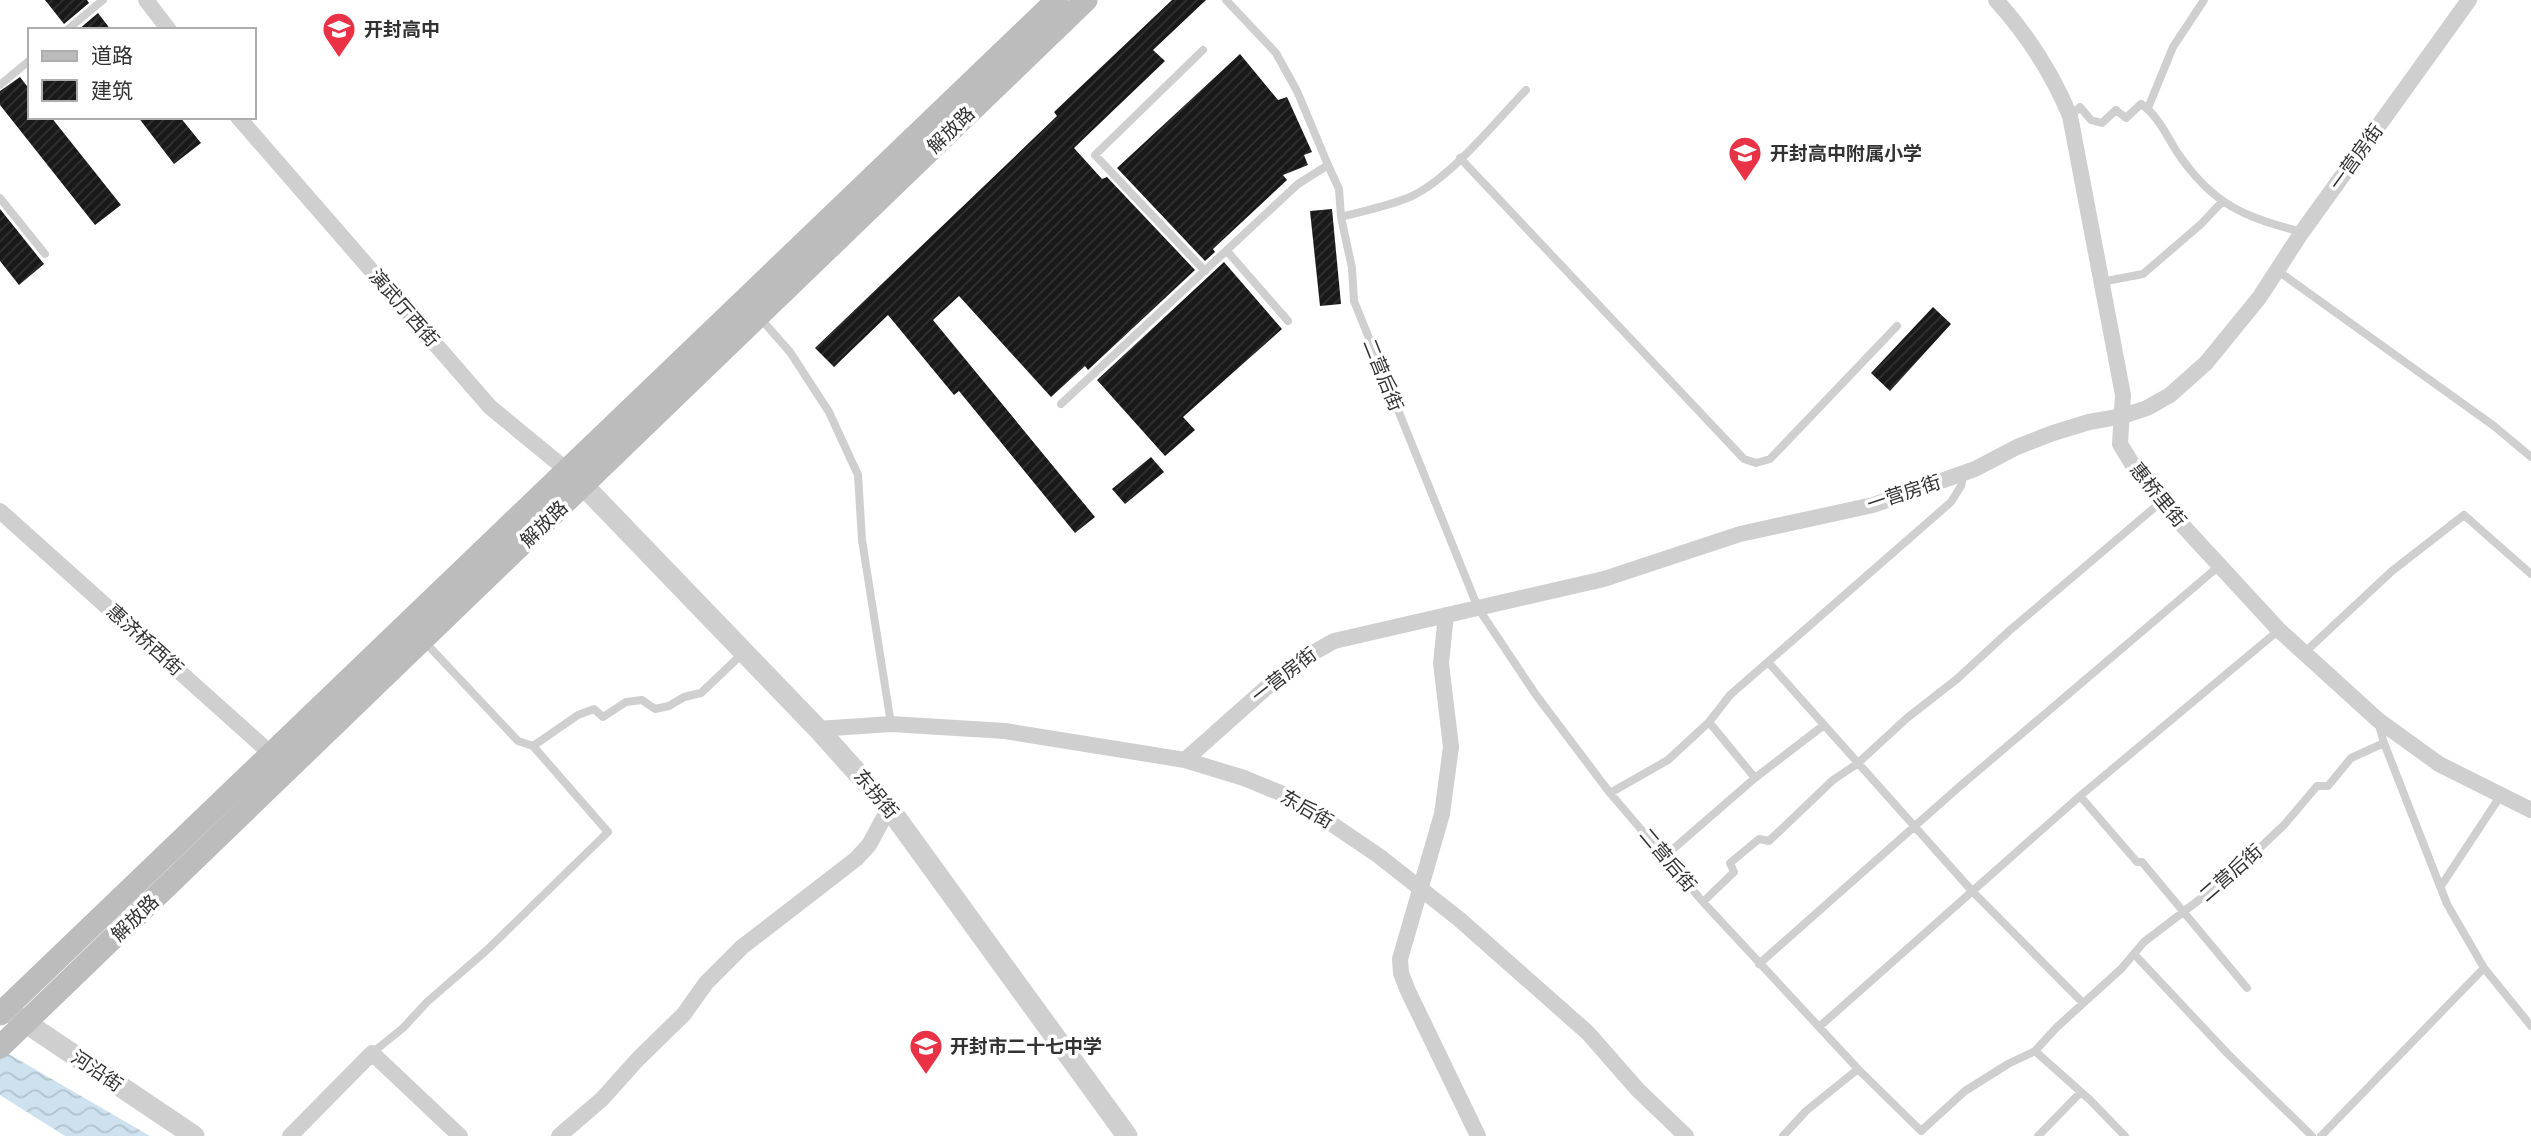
<svg xmlns="http://www.w3.org/2000/svg" width="2531" height="1136" font-family="'Fira Sans','Noto Sans SC',sans-serif">
	<style>
		.water { fill: url(#water-waves) }
		.building { fill: url(#building-hatch) }
		.lines { fill: none; stroke-linecap: round; stroke-linejoin: round }
		.service { stroke: #cfcfcf; stroke-width: 8 }
		.minor { stroke: #cfcfcf; stroke-width: 16 }
		.tertiary { stroke: #cfcfcf; stroke-width: 21 }
		.secondary { stroke: #bcbcbc; stroke-width: 23 }
		.labels { text-anchor: middle; dominant-baseline: central; stroke-width: 7; stroke-linejoin: round; paint-order: stroke }
		.poi-label { font-size: 19px; font-weight: bold; fill: #323232; stroke: #fff; text-anchor: start }
		.street-label { font-size: 19px; fill: #323232; stroke: #fff }
	</style>
	<defs>
		<pattern id="water-waves" width="16" height="10" patternUnits="userSpaceOnUse" patternTransform="scale(1.75)"><rect width="16" height="10" fill="#cde2ee"/><path d="M0 5q4-4 8 0t8 0" fill="none" stroke="#b0c2cd"/></pattern>
		<pattern id="building-hatch" width="6" height="6" patternUnits="userSpaceOnUse" patternTransform="scale(1.75)"><rect width="6" height="6" fill="#191919"/><path d="M-1 1l2-2M0 6l6-6M5 7l2-2" fill="none" stroke="#323232"/></pattern>
	</defs>
	<rect width="100%" height="100%" fill="#fff"/>
	<!-- water -->
	<path class="water" d="M0,1049L150,1136H65L0,1095Z"/>
	<!-- building -->
	<path class="building" d="M45,0H87L89,3L64,24Z
		M1172,0H1206L1153,50L1165,61L1074,148L1102,179L1107,177L1195,270L1088,370L1085,366L1051,397L959,296L933,320L1095,517L1075,533L959,391L954,395L888,315L834,367L815,348L1057,116L1054,112Z
		M98,13L111,30H78Z
		M1240,54L1278,100L1287,97L1312,152L1304,155L1308,165L1283,175L1287,180L1213,249L1215,252L1205,261L1117,168Z
		M20,77L30,90V117H51L121,205L95,225L0,105V91Z
		M138,117H180L201,143L174,164Z
		M0,209L44,264L19,285L0,261Z
		M1332,209L1341,304L1320,306L1310,211Z
		M1224,262L1282,329L1183,417L1195,430L1165,456L1097,380Z
		M1933,307L1951,324L1890,391L1871,373Z
		M1151,457L1164,472L1125,504L1112,489Z"/>
	<g class="lines">
		<!-- service -->
		<path class="service" d="M1226,0L1276,53L1297,91L1328,165L1339,189L1341,217L1352,268L1354,301L1478,608L1536,695L1610,793L1703,902L1858,1069L1921,1131L1965,1091L2008,1064L2035,1051L2057,1027L2121,969L2144,942L2229,877L2284,825L2317,786H2328L2351,758L2384,743
			M67,30L103,0
			M1203,50L1095,155L1205,271
			M0,85L30,60
			M2148,108L2173,47L2204,0
			M2070,116L2080,107L2091,120L2102,123L2116,110L2126,118L2141,104C2157,114 2167,136 2177,152C2212,204 2243,217 2302,232
			M1460,158L1744,459L1756,463L1770,459L1897,326
			M0,198L45,254
			M1341,217C1364,211 1388,206 1410,197C1450,179 1495,122 1526,90
			M1227,251L1288,321
			M2278,271L2494,426L2531,457
			M2101,282L2143,274L2200,225L2222,202
			M760,318L790,352L829,412L858,475L862,540L891,724
			M1061,404L1298,184L1328,165
			M2304,653L2392,571L2464,515L2531,574
			M1768,662L1973,892L2083,1003
			M1709,722L1755,778
			M2378,722L2384,743L2447,904L2484,968L2531,1026
			M533,746L578,715L594,709L603,717L626,702L642,700L655,709L669,706L684,697L701,693L742,654
			M1610,793L1668,760L1709,722L1730,695L1951,502L1961,486L1964,473
			M2080,796L2137,862H2142L2247,988
			M1665,856L1755,778L1824,725
			M2441,886L2501,795
			M1703,902L1734,872L1730,863L1759,839L1769,841L1833,780L1857,764L1907,718L1957,679L2009,631L2161,502
			M2134,954L2228,1054L2312,1136
			M1759,964L1959,787L2219,566
			M1819,1027L2080,796L2279,630
			M2035,1051L2090,1100L2125,1136
			M372,1053L403,1028L427,1002L487,950L608,832L533,746L518,741L423,640
			M1783,1136L1806,1111L1858,1069
			M2038,1136L2081,1092
			M2321,1136L2484,968"/>
		<!-- minor -->
		<path class="minor" d="M146,0L169,30
			M1996,0C2027,34 2052,73 2070,116L2123,395L2120,444L2134,467L2161,502L2279,630L2378,720L2439,764L2531,810
			M238,117L490,407L574,476
			M0,511L277,759
			M1446,615L1441,663L1451,747L1442,814L1400,959L1401,973L1408,991L1478,1136
			M818,729L891,724L1005,731L1185,760L1244,778L1295,799L1379,856L1459,919L1588,1033L1638,1090L1686,1136
			M1185,760L1293,664L1334,641L1604,579L1740,534L1873,505L1975,469L2017,447L2053,433L2089,422L2123,416L2147,408L2170,395L2206,363L2259,298L2302,232L2469,0
			M290,1136L372,1053L460,1136
			M559,1136L602,1099L638,1059L684,1014L706,983L742,947L856,859L869,845L889,808"/>
		<!-- tertiary -->
		<path class="tertiary" d="M584,486L818,729L889,808L1127,1136
			M13,1014L194,1136"/>
		<!-- secondary -->
		<path class="secondary" d="M0,1014L1057,0
			M0,1047L1086,0"/>
	</g>
	<!-- icons -->
	<defs>
		<symbol id="school-pin" viewBox="-11 -11 22 30"><path d="M0 17L-7.5 6A9.5 9.5 0 1 1 7.5 6Z" fill="#ea3246" stroke="#fff"/><path d="M0-5L7-2L0 1L-7-2ZM-4 1L0 2.5L4 1V4Q0 6-4 4Z" fill="#fff"/></symbol>
	</defs>
	<g fill-rule="evenodd">
		<use href="#school-pin" x="320" y="10" width="38" height="52"/>
		<use href="#school-pin" x="1726" y="134" width="38" height="52"/>
		<use href="#school-pin" x="907" y="1027" width="38" height="52"/>
	</g>
	<g class="labels">
		<!-- poi labels -->
		<g class="poi-label">
			<text x="364" y="29">开封高中</text>
			<text x="1770" y="153">开封高中附属小学</text>
			<text x="950" y="1046">开封市二十七中学</text>
		</g>
		<!-- street labels -->
		<g class="street-label">
			<text transform="translate(951 130) rotate(-44)">解放路</text>
			<text transform="translate(2356 157) rotate(-54)">一营房街</text>
			<text transform="translate(404 308) rotate(49)">演武厅西街</text>
			<text transform="translate(1383 375) rotate(68)">二营后街</text>
			<text transform="translate(1904 493) rotate(-18)">一营房街</text>
			<text transform="translate(2158 495) rotate(51)">惠桥里街</text>
			<text transform="translate(544 524) rotate(-44)">解放路</text>
			<text transform="translate(145 640) rotate(42)">惠济桥西街</text>
			<text transform="translate(1284 675) rotate(-38)">一营房街</text>
			<text transform="translate(876 794) rotate(50)">东拐街</text>
			<text transform="translate(1307 809) rotate(30)">东后街</text>
			<text transform="translate(1668 860) rotate(50)">二营后街</text>
			<text transform="translate(2231 873) rotate(-41)">二营后街</text>
			<text transform="translate(135 918) rotate(-44)">解放路</text>
			<text transform="translate(97 1071) rotate(34)">河沿街</text>
		</g>
	</g>
	<!-- legend -->
	<rect x="28" y="28" width="228" height="91" fill="#ffffff" stroke="#adadad" stroke-width="2"/>
	<rect x="42" y="51" width="35" height="10" fill="#bcbcbc" stroke="#adadad" stroke-width="2"/>
	<text x="91" y="63" font-size="21" fill="#323232">道路</text>
	<rect x="42" y="80" width="35" height="21" fill="url(#building-hatch)" stroke="#adadad" stroke-width="2"/>
	<text x="91" y="98" font-size="21" fill="#323232">建筑</text>
</svg>
